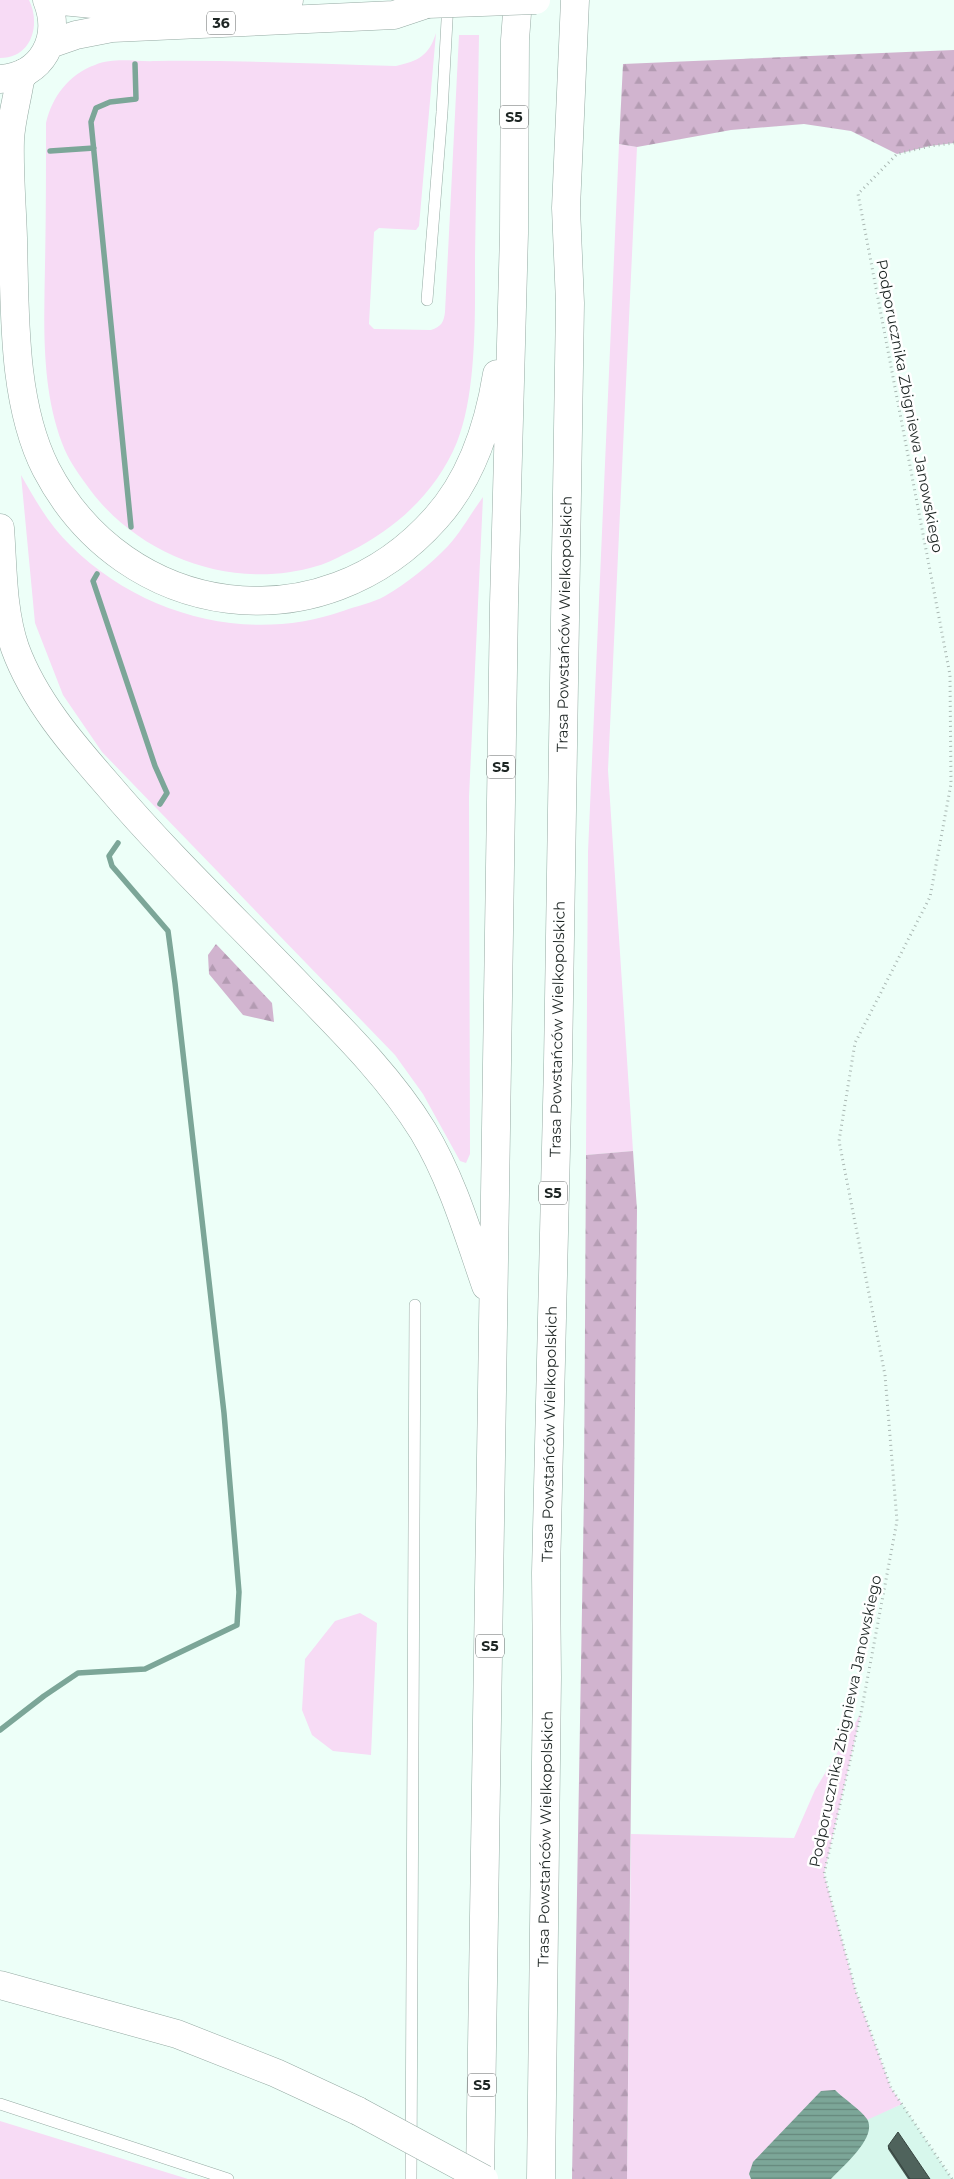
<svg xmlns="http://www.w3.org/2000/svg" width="954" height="2179" font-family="Montserrat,sans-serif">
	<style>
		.built { fill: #d7f7ec }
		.grass { fill: #f7dbf5 }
		.forest { fill: url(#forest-firs) }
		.water { fill: url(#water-rules) }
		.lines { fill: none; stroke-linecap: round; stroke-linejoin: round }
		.stream { stroke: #7ca698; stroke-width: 5.5 }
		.lane-casing { stroke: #95aaa3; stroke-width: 12 }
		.secondary-casing { stroke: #95aaa3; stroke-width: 29 }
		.primary-casing { stroke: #95aaa3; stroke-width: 29 }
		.highway-casing { stroke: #95aaa3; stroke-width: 29 }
		.path { stroke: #aab8b3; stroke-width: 3; stroke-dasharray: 1 4; stroke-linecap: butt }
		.lane { stroke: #fff; stroke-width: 11 }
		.secondary { stroke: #fff; stroke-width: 28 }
		.primary { stroke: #fff; stroke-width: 28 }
		.highway { stroke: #fff; stroke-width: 28 }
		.secondary-bridge-casing { stroke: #95aaa3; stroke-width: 29; stroke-linecap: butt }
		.primary-bridge-casing { stroke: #95aaa3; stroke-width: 29; stroke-linecap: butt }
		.secondary-bridge { stroke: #fff; stroke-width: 28 }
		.primary-bridge { stroke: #fff; stroke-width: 28 }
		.wall { fill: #44554f }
		.building { fill: #4f635c; stroke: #374540 }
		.labels { text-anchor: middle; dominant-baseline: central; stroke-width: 5; stroke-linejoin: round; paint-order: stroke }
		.shield { fill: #fff; stroke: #626766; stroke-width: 1 }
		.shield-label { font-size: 14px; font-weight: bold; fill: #1e2624 }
		.street-label { font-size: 15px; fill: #1e2624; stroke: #fff }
	</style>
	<defs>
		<pattern id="forest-firs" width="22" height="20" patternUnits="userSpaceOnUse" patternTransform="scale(1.25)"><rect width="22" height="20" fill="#d1b4cf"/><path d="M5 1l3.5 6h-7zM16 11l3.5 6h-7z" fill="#b39bb2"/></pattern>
		<pattern id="water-rules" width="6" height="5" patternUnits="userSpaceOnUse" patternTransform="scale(1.25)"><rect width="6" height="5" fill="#7ca698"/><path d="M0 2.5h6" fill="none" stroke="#65877c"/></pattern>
	</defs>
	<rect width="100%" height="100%" fill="#edfff8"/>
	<!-- built -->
	<path class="built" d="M835,2090L867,2119L902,2104L952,2179H751Z"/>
	<!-- grass -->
	<path class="grass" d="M0,0H29C41,24 32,58 0,58Z
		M436,33L419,226L416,230L379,228L374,232L369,324L374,329L431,330C441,327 444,322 445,312L459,35H479C478,110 476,184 475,258C475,313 477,392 457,442C437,491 397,528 351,551C340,556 329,563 317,566C235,591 142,558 91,491C80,476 68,460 62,443C41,387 44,325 45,265C46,218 46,171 46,123C52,97 69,74 95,65C114,57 136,62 156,61C236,60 316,64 396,66C418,61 429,56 436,33Z
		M619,144L637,147L608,770L633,1151L586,1155L588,852Z
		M21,475C35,500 50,526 71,546C142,616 249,644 343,611C356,606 373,603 385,596C407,583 430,565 448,546C461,532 471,513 483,497L469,797L470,1154L466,1163L460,1161L423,1094L395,1055L102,752L63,695L35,623Z
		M360,1613L377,1623L371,1755L333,1751L312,1735L302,1710L305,1659L335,1621Z
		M861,1713L824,1874L856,1992L891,2088L902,2104L867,2120L835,2090L749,2174L751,2179H627L631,1834L794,1838L815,1790Z
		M0,2121L188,2179H0Z"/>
	<!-- forest -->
	<path class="forest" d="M954,50V143L930,146L897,154L851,131L804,124L731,130L637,147L619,144L623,64Z
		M216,944L272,1003L274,1022L243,1015L209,974L208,955Z
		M633,1151L637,1210L627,2179H572L584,1494L586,1155Z"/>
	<!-- water -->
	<path class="water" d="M835,2090C843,2098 861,2110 867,2119C878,2137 843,2166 831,2179H751L749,2174L753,2162L821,2091Z"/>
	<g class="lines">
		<!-- stream -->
		<path class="stream" d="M50,151L94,148
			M131,527L91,122L96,108L110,102L136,99L135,64
			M97,574L93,581L155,766L167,793L160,804
			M0,1730L44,1696L78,1673L145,1669L237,1625L239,1592L224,1413L175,983L168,931L112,866L109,856L118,843"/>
		<defs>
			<path id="lane" d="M427,300L442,112L448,2
				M0,2104L228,2179
				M411,2179L415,1305"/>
			<path id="secondary" d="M0,1985L177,2034L276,2073L358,2111"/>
			<path id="primary" d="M52,0L123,7L289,0
				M50,44L76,35L112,28L394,15L427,4
				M0,79C43,76 62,38 47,0"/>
			<path id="highway" d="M24,73L20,80C17,100 11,120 10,140C9,172 12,206 13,238C15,311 12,402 46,469C125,621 322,647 436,518C471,479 489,424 497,374
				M0,528C3,567 2,610 15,648C34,700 72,744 108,785C169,857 238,922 303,990C346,1034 391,1079 423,1131C452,1179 468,1234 486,1286
				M480,2179L504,604L514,233L515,40L518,0
				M541,2179L547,1677L546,1573L558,1063L570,303L566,208L575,0"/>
		</defs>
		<!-- lane casing -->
		<use href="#lane" class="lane-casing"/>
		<!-- secondary casing -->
		<use href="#secondary" class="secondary-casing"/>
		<!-- primary casing -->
		<use href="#primary" class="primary-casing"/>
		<!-- highway casing -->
		<use href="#highway" class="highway-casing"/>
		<!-- path -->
		<path class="path" d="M952,2179L891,2088L856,1992L824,1874L861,1713L897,1521L885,1375L839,1141L855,1043L930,897L951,784L950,675L858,194L897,154L930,146L954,143"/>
		<!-- lane -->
		<use href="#lane" class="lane"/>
		<!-- secondary -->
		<use href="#secondary" class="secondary"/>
		<!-- primary -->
		<use href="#primary" class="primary"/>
		<!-- highway -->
		<use href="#highway" class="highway"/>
		<defs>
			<path id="secondary-bridge" d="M358,2111L484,2179"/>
			<path id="primary-bridge" d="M427,4L536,0"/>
		</defs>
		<!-- secondary-bridge casing -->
		<use href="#secondary-bridge" class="secondary-bridge-casing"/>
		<!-- primary-bridge casing -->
		<use href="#primary-bridge" class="primary-bridge-casing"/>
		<!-- secondary-bridge -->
		<use href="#secondary-bridge" class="secondary-bridge"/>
		<!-- primary-bridge -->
		<use href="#primary-bridge" class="primary-bridge"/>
	</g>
	<!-- wall -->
	<path class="wall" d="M888,2146L930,2179H908L888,2149Z"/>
	<!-- building -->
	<path class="building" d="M898,2132L930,2179H910L888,2146Z"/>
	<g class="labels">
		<!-- shield labels -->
		<g class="shield">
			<rect x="207" y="11.5" width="28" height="23" rx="4"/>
			<rect x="500" y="105.5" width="28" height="23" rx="4"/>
			<rect x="487" y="755.5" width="28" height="23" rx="4"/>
			<rect x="539" y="1181.5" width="28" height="23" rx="4"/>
			<rect x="476" y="1634.5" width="28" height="23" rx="4"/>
			<rect x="468" y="2073.5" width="28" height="23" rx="4"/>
		</g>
		<g class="shield-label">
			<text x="221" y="23">36</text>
			<text x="514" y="117">S5</text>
			<text x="501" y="767">S5</text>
			<text x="553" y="1193">S5</text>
			<text x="490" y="1646">S5</text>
			<text x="482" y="2085">S5</text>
		</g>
		<!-- street labels -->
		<g class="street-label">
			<text transform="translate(910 406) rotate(79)">Podporucznika Zbigniewa Janowskiego</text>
			<text transform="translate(564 624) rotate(-89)">Trasa Powstańców Wielkopolskich</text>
			<text transform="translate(557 1029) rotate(-89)">Trasa Powstańców Wielkopolskich</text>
			<text transform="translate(549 1434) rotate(-89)">Trasa Powstańców Wielkopolskich</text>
			<text transform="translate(845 1721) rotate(-78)">Podporucznika Zbigniewa Janowskiego</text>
			<text transform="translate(545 1839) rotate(-89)">Trasa Powstańców Wielkopolskich</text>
		</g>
	</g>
</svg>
